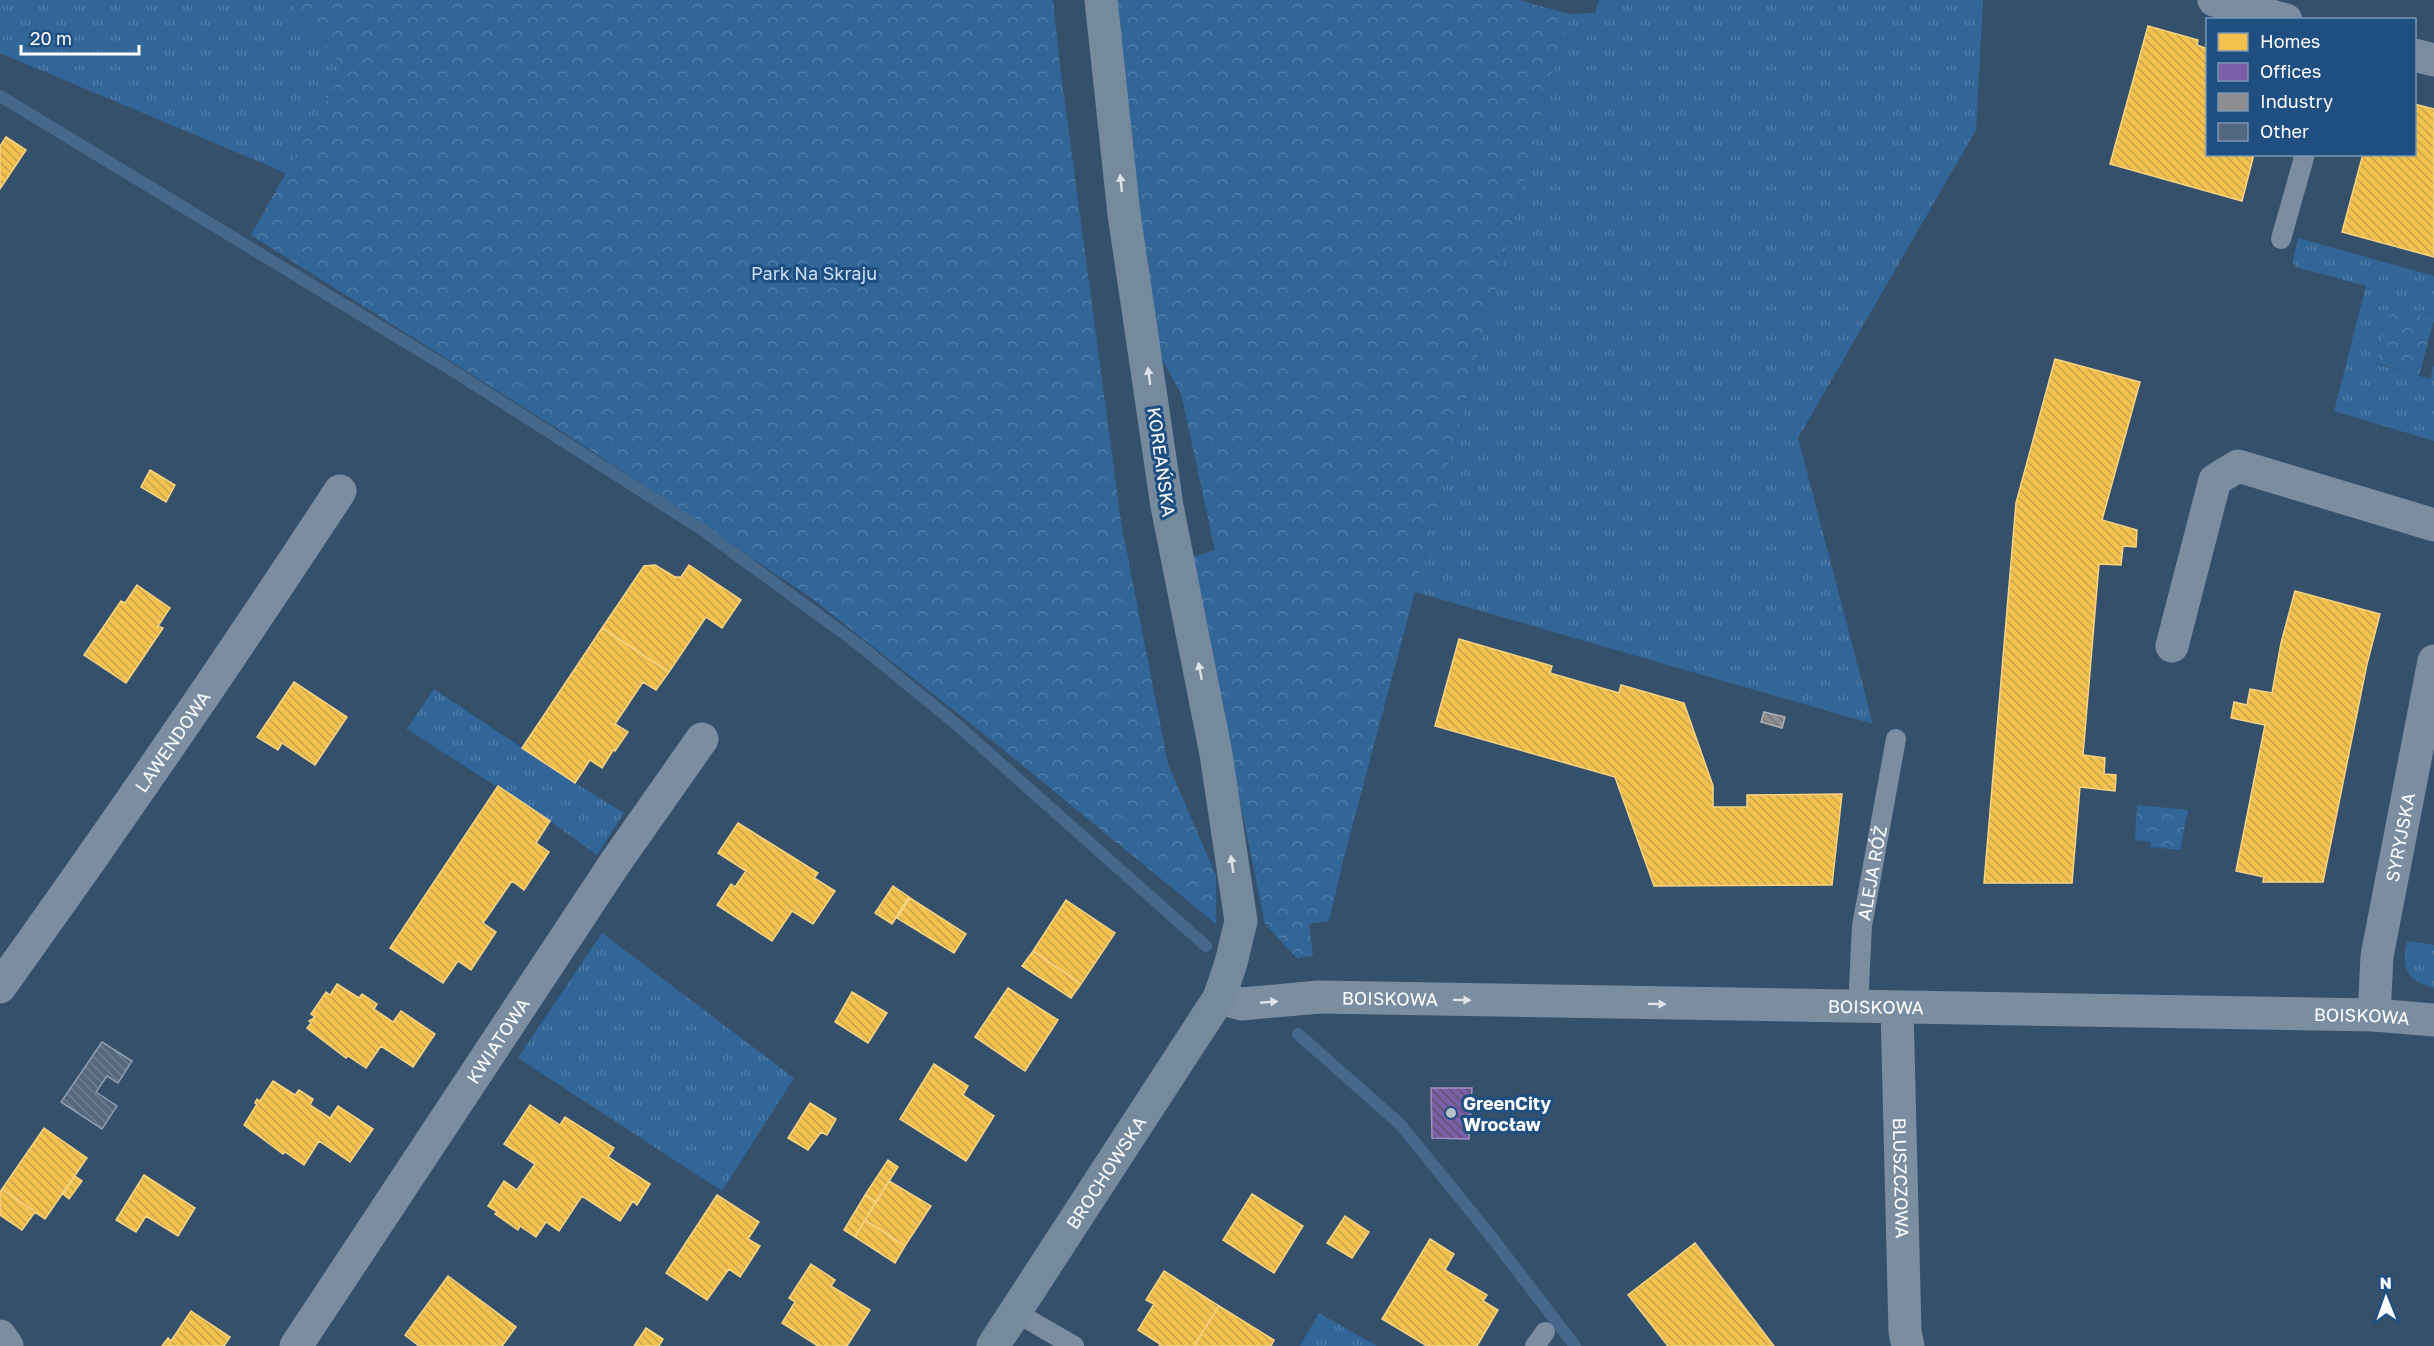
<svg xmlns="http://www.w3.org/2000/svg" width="2434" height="1346" font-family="'Golos Text',sans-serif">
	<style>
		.grass { fill: url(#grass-tufts) }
		.park { fill: url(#park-crowns) }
		.homes { fill: url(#homes-back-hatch); stroke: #f6d483; stroke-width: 1.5 }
		.offices { fill: url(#offices-back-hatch); stroke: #a38ec1; stroke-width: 1.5 }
		.industry { fill: url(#industry-back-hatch); stroke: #afafb3; stroke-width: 1.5 }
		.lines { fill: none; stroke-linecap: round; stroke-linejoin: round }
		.stream { stroke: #45688b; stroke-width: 12 }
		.building { fill: url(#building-back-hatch); stroke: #8f9faf; stroke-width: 1.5 }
		.lane { stroke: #7b8ea1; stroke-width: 20 }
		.street { stroke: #7b8ea1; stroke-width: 33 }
		.secondary { stroke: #768a9d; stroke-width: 33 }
		.oneway { fill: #dde2e6 }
		.oneway2 { fill: #dee3e8 }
		.poi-dot { fill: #b8c2cb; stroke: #1f4f81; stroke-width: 2 }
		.labels { text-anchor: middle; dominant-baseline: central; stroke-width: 6; stroke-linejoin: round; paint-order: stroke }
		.park-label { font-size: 18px; fill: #c9e0f6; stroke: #1f4f81 }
		.street-label { font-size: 18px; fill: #fff; stroke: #1f4f81 }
		.poi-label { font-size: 18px; font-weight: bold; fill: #fff; stroke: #1f4f81; text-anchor: start }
	</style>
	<defs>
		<pattern id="grass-tufts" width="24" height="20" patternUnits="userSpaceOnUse" patternTransform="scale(1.5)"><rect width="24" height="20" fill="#336698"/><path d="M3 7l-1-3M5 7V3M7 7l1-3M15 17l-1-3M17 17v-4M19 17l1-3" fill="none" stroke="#527da7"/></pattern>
		<pattern id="park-crowns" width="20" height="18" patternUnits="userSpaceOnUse" patternTransform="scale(1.5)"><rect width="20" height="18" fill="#336698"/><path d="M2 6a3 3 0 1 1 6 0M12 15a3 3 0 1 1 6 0" fill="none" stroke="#527da7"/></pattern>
		<pattern id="homes-back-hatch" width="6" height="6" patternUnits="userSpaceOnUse" patternTransform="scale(1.5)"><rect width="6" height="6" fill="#f2c14e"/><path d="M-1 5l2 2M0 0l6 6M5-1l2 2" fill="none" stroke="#c8a44e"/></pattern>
		<pattern id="offices-back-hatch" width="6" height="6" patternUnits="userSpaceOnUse" patternTransform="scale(1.5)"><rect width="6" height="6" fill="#7b5ea7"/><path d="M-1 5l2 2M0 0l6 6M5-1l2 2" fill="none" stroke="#5f5370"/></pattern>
		<pattern id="industry-back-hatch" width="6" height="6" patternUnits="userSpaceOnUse" patternTransform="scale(1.5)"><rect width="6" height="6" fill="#8d8d92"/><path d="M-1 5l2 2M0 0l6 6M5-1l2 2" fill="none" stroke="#76767a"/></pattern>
		<pattern id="building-back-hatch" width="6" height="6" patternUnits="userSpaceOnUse" patternTransform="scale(1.5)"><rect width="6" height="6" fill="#53687e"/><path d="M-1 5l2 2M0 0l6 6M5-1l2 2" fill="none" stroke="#6d7f91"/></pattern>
	</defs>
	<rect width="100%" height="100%" fill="#35506b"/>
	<!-- grass -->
	<path class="grass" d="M0,0H287L344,69L286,173L0,53Z
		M1599,0H1983L1976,130L1798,438L1873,724L1415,592L1569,14L1595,13Z
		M2298,238L2434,276V320L2392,308L2376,364L2430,379L2434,365V441L2334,411L2366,286L2296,267L2293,262Z
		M434,689L575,783L624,813L597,855L550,821L407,729Z
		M602,933L794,1078L722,1191L518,1058Z
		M2407,941L2434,945V988C2405,980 2402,968 2407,941Z
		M1319,1313L1377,1346H1300Z"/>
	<!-- park -->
	<path class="park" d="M287,0H1053L1060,66L1121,522L1168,764L1216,876V924L994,742L810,597L583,445L251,235L344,69Z
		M1115,0H1519L1569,14L1343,861L1329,921L1309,924L1313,956L1297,958L1265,924L1191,558L1215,550L1181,394L1158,351L1121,62Z
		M2392,307L2434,320L2419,376L2376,363Z
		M2137,805L2188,810L2180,850L2151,847V842L2135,840Z"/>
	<!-- homes -->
	<path class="homes" d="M2148,26L2198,40L2197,45L2208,49V154H2254L2242,201L2110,164Z
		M2414,104L2434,109V257L2342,232L2363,154H2414Z
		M6,137L26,150L0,189V146Z
		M2055,359L2140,382L2102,520L2137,530L2136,547L2123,546L2121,565L2099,564L2083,755L2105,758L2104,774L2116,775L2115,791L2080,787L2072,883H1984L2016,503Z
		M150,470L175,485L166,502L141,487Z
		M655,565L675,577H681L689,565L741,600L722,628L706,617L669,672L602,628L644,566Z
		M137,585L170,608L158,626L163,628L126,683L84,655L121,601L125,603Z
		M2295,591L2380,614L2367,664L2323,882H2263L2264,877L2236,871L2265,725L2231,718L2234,702L2247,705L2250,689L2272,693L2281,643Z
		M602,628L669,672L656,690L643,682L615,724L628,732L615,751L614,749L602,768L590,760L575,783L522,748Z
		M1459,639L1552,666L1550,673L1619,693L1621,685L1684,703L1713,786V807H1747V795L1842,794L1832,885L1654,886L1615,777L1435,726Z
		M294,682L347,717L315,765L282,743L278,750L257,737Z
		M498,786L550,821L536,843L549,852L524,890L512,881L483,923L496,932L471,970L458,961L443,983L390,948Z
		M738,823L818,873L814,878L835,891L813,924L792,911L772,941L717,905L731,884L735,887L746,871L718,853Z
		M893,886L909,897L892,924L875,913Z
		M910,898L966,934L954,953L897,918Z
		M1066,900L1115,933L1081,984L1033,951Z
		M1033,951L1081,984L1071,998L1022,966Z
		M337,984L359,998L362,994L377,1004L374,1009L393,1022L401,1011L435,1034L413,1067L381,1046L366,1068L348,1056L346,1058L307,1028L311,1023L309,1021L315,1017L311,1014L326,992L330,995Z
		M1008,988L1058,1020L1025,1071L975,1037Z
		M852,992L887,1013L868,1043L835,1022Z
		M934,1064L968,1086L963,1095L994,1116L966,1161L900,1119Z
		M273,1081L295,1095L299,1090L313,1099L310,1105L330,1118L338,1106L373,1129L350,1162L319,1141L304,1165L285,1152L283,1154L244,1125L257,1104L255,1103L257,1099L260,1101Z
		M810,1103L836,1119L827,1135L821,1132L808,1150L788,1138Z
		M530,1105L560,1125L565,1117L614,1148L608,1157L650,1184L637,1205L633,1201L620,1221L582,1196L559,1231L546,1222L536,1237L520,1226L518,1230L495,1214L497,1212L488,1206L504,1181L517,1190L535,1164L504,1144Z
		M44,1128L87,1158L45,1219L2,1189Z
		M888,1160L898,1167L876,1202L865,1195Z
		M144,1175L195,1208L178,1236L146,1216L136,1232L116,1220Z
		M75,1176L82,1181L69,1199L63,1194Z
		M889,1181L931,1206L905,1246L865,1220Z
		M2,1189L35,1212L22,1230L0,1215V1192Z
		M1252,1194L1303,1226L1274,1273L1223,1240Z
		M717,1195L759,1222L748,1239L760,1246L740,1277L729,1269L707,1300L666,1273Z
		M865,1195L876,1202L855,1237L844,1230Z
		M1345,1216L1369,1232L1352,1258L1327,1243Z
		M865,1220L905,1246L895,1263L855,1237Z
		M1430,1239L1454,1254L1445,1270L1487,1295L1483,1301L1498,1310L1477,1346H1427L1382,1319Z
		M1695,1243L1735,1295L1774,1346H1668L1628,1295Z
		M811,1264L835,1280L831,1286L870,1310L847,1346H818L782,1323L795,1302L789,1298Z
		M1164,1271L1219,1306L1194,1346H1159L1160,1344L1138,1330L1154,1304L1146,1300Z
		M448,1276L516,1327L502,1346H419L405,1335Z
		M1219,1306L1274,1340L1271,1346H1194Z
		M191,1311L230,1337L224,1346H162L168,1338L171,1341Z
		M646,1328L663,1339L659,1346H634Z"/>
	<!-- offices -->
	<path class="offices" d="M1431,1088H1472L1469,1139L1432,1138Z"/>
	<!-- industry -->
	<path class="industry" d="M1764,712L1785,717L1782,728L1761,722Z"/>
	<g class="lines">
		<!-- stream -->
		<path class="stream" d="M0,96L450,369L701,529L858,644L955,723L1206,946
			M1298,1034L1400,1124L1490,1235L1575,1346"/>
	</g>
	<!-- building -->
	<path class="building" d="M102,1042L132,1061L118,1083L107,1076L96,1092L117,1106L102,1129L61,1102Z"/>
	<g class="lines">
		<!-- lane -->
		<g class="lane">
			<path d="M2281,239L2305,154"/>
			<path id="s1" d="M1858,1008L1862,926L1896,739"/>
			<path d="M1015,1312L1074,1346"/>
			<path d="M1535,1346L1545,1332"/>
		</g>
		<!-- street -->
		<g class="street">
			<path d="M2214,0L2286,20"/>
			<path d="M2414,55L2434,60"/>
			<path d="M2172,646L2215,480L2238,466L2434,525"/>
			<path id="s2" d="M0,987C117,824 230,659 340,491"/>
			<path id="s3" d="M1219,998L1242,1004L1319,997L2374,1015L2434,1020"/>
			<path id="s4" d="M1897,1008L1905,1332L1908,1346"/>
			<path id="s5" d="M2374,1015L2377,956L2434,661"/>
			<path d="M0,1336L7,1346"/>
			<path id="s6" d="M296,1346L615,863L702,739"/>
		</g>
		<!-- secondary -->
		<path class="secondary" id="s7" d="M993,1346L1219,998L1231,963L1241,921L1216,754L1167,506L1124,214L1101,0"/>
	</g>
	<!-- one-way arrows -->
	<defs><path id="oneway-solid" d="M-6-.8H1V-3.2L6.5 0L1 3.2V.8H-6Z" transform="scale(1.5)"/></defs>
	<g class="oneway">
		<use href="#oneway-solid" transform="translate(1121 183) rotate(-96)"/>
		<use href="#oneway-solid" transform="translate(1149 376) rotate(-98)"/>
		<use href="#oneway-solid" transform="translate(1200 671) rotate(-101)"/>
		<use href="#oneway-solid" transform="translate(1232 864) rotate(-99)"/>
	</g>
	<g class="oneway2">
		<use href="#oneway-solid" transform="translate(1462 1000) rotate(1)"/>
		<use href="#oneway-solid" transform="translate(1269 1002) rotate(-5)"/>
		<use href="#oneway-solid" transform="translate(1657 1004) rotate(1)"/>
	</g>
	<!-- markers -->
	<circle class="poi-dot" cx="1451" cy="1113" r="6"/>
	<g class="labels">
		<!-- park labels -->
		<g class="park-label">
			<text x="814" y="273">Park Na Skraju</text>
		</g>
		<!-- street labels -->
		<g class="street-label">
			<text transform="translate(1162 462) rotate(82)">KOREAŃSKA</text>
			<text stroke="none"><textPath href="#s2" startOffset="300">LAWENDOWA</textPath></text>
			<text stroke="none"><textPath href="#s5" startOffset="180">SYRYJSKA</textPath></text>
			<text stroke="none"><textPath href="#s1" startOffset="136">ALEJA RÓŻ</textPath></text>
			<text stroke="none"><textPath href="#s3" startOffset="172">BOISKOWA</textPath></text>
			<text stroke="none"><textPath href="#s3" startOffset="658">BOISKOWA</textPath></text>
			<text stroke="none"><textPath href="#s3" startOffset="1144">BOISKOWA</textPath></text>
			<text stroke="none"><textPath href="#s6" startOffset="366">KWIATOWA</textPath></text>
			<text stroke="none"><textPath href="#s7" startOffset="207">BROCHOWSKA</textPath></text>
			<text stroke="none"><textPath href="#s4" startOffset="170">BLUSZCZOWA</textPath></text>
		</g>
		<!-- poi labels -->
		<g class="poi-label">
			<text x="1463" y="1103">GreenCity<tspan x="1463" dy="21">Wrocław</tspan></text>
		</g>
	</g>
	<!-- legend -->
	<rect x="2206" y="18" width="210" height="138" fill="#1f4f81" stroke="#7995b3" stroke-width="1.5"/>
	<rect x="2218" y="33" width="30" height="18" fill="#f2c14e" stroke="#7995b3" stroke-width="1.5"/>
	<text x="2260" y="48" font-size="18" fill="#ffffff">Homes</text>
	<rect x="2218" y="63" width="30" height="18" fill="#7b5ea7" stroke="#7995b3" stroke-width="1.5"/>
	<text x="2260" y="78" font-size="18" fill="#ffffff">Offices</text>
	<rect x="2218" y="93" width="30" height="18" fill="#8d8d92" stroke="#7995b3" stroke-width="1.5"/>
	<text x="2260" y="108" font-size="18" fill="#ffffff">Industry</text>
	<rect x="2218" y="123" width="30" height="18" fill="#53687e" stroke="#7995b3" stroke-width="1.5"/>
	<text x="2260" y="138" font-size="18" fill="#ffffff">Other</text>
	<!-- north arrow -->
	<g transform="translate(2386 1298) rotate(359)" stroke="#1f4f81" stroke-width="4.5" paint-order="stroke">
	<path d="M0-4.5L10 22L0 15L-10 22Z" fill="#ffffff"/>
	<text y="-9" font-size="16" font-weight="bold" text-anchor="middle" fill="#ffffff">N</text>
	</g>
	<!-- scale -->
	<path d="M21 45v9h118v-9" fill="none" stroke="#ffffff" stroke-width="3"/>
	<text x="30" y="45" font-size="18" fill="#ffffff" stroke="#1f4f81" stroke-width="4.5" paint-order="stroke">20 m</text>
</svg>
